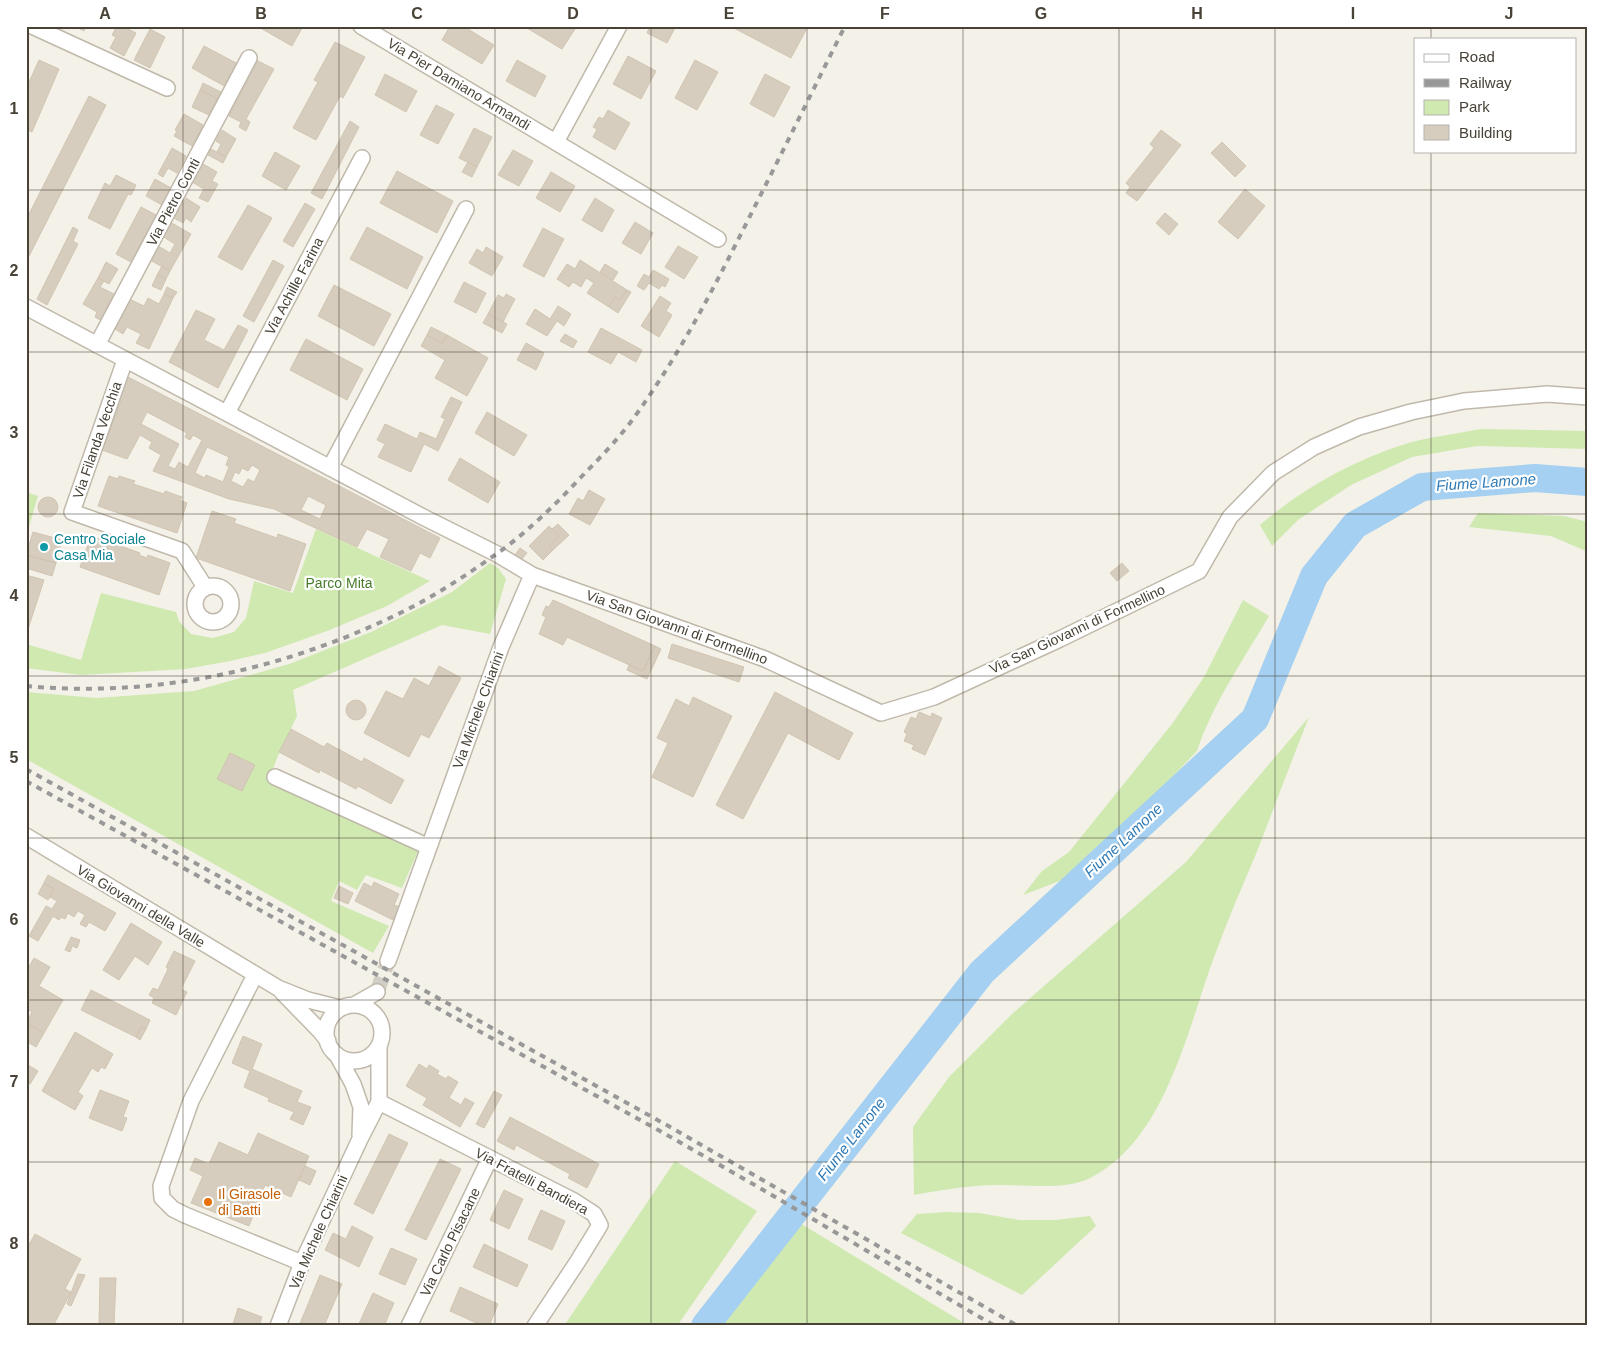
<svg xmlns="http://www.w3.org/2000/svg" width="1614" height="1352" font-family="Arial,sans-serif">
	<style>
		.green { fill: #cfe9b1 }
		.lines { fill: none; stroke-linecap: round; stroke-linejoin: round }
		.river { stroke: #a5d0f1; stroke-width: 28 }
		.building { fill: #d6cdbe; stroke: #d1c5b1; fill-rule: evenodd }
		.minor-tunnel { stroke: #d2cec5; stroke-width: 15; stroke-dasharray: 15 8; stroke-linecap: butt }
		.minor-casing { stroke: #c0b9ab; stroke-width: 18 }
		.minor { stroke: #fff; stroke-width: 15 }
		.rail { stroke: #989898; stroke-width: 4; stroke-dasharray: 6 6; stroke-linecap: butt }
		.grid { fill: none; stroke: #484237; stroke-width: 1; stroke-opacity: 0.55 }
		.culture-dot { fill: #0f9aa8; stroke: #fff; stroke-width: 2 }
		.food-dot { fill: #e8710a; stroke: #fff; stroke-width: 2 }
		.labels { text-anchor: middle; dominant-baseline: central; stroke-width: 4.5; stroke-linejoin: round; paint-order: stroke }
		.street-label { font-size: 14px; fill: #484237; stroke: #fff }
		.culture-label { font-size: 14px; fill: #0d838f; stroke: #fff; text-anchor: start }
		.park-label { font-size: 14px; fill: #467b29; stroke: #fff }
		.food-label { font-size: 14px; fill: #c56008; stroke: #fff; text-anchor: start }
		.water-label { font-size: 15px; font-style: italic; fill: #2f7ab5; stroke: #fff }
		.neatline { fill: none; stroke: #484237; stroke-width: 2 }
		.grid-label { font-size: 16px; text-anchor: middle; font-weight: bold; fill: #484237 }
	</style>
	<rect width="100%" height="100%" fill="#f4f1e9"/>
	<!-- green -->
	<path class="green" d="M1481,429L1588,431V449L1477,446L1412,457L1351,485L1298,520L1272,546L1260,525C1302,489 1350,462 1402,445C1427,437 1455,434 1481,429Z
		M26,492L38,496L26,537Z
		M1478,513L1564,516L1588,522V552L1551,536L1469,527Z
		M316,529L430,581L387,606L327,631L265,653L230,661L186,669L81,675L26,668V644L81,660L101,593L176,612L179,621L191,634L213,638L234,632L246,618L254,581L293,593Z
		M490,563L498,568L506,579L490,634L442,625L293,690L297,716L277,758L269,781L418,851L402,888L366,875L357,890L339,881L331,901L389,926L373,953L26,759V692L97,698L194,691L289,664L371,632L452,592Z
		M1243,600L1269,616C1244,659 1213,703 1197,751L1137,814L1070,877L1023,895L1042,871L1069,852L1172,724L1204,677Z
		M1309,717C1291,762 1274,808 1256,854C1242,887 1228,919 1216,952C1188,1025 1167,1140 1090,1178C1065,1191 1021,1184 993,1185C967,1186 940,1190 914,1195L913,1127L949,1077L1012,1014L1186,862Z
		M675,1161L757,1211L677,1326H564Z
		M947,1212L979,1213L1019,1220H1055L1090,1216L1096,1226L1022,1295L901,1233L917,1214Z
		M795,1220L969,1326H713Z"/>
	<g class="lines">
		<!-- river -->
		<path class="river" d="M705,1326L982,972L1255,719L1314,576L1355,525L1422,487L1535,478L1588,482"/>
	</g>
	<!-- building -->
	<path class="building" d="M74,26H86L84,31Z
		M117,26H129L128,29L136,33L124,56L110,48L116,37L112,35Z
		M257,26H303L292,46Z
		M450,26H463L494,45L482,64L442,40Z
		M528,26H569L575,29L562,49L527,28Z
		M650,26H676L667,43L647,33Z
		M730,26H808L791,58Z
		M150,29L165,37L150,68L134,60Z
		M335,42L365,57L343,98L340,96L316,140L293,128L318,82L314,80Z
		M204,46L238,64L226,87L192,68Z
		M628,56L656,71L641,99L613,84Z
		M254,59L274,69L246,119L250,122L246,131L239,127L241,122L229,116L249,78L245,76Z
		M39,60L59,69L32,132L26,129V89Z
		M517,60L546,76L535,97L506,81Z
		M695,60L718,72L697,110L675,98Z
		M385,74L417,91L406,112L375,95Z
		M765,74L790,87L774,117L750,104Z
		M203,83L221,92L218,99L200,90Z
		M200,90L218,99L209,115L192,107Z
		M89,96L106,105L28,258L26,257V220Z
		M436,105L454,114L438,144L420,135Z
		M608,110L630,123L615,150L593,137L597,129L593,127L599,117L603,119Z
		M184,114L203,125L192,146L174,136L177,131L175,130Z
		M350,121L359,127L322,199L311,193Z
		M474,128L492,137L477,167L459,158Z
		M222,130L236,139L226,157L217,152L221,144L216,141Z
		M1161,130L1181,145L1137,201L1126,193L1130,187L1126,183L1154,148L1150,144Z
		M1222,142L1246,166L1235,177L1211,153Z
		M172,148L186,156L177,173L168,168L163,177L158,174Z
		M211,149L226,157L223,163L208,155Z
		M513,150L533,161L519,186L498,175Z
		M275,152L300,166L286,190L262,176Z
		M468,162L477,167L472,177L462,172Z
		M203,164L217,172L212,181L218,184L208,202L199,198L204,189L192,182Z
		M397,171L453,201L437,233L380,203Z
		M551,172L575,186L560,212L536,198Z
		M116,175L136,185L131,195L128,194L110,229L88,218L105,183L110,186Z
		M155,179L171,188L162,205L146,196Z
		M1245,189L1265,206L1238,239L1218,222Z
		M186,198L200,207L191,222L186,218L183,223L174,218Z
		M595,198L614,210L602,232L582,220Z
		M305,203L315,209L293,247L283,241Z
		M248,205L272,218L242,270L218,257Z
		M141,207L156,215L131,262L116,254Z
		M1165,213L1178,224L1169,235L1156,223Z
		M170,222L191,234L170,271L150,260L158,246L170,253L175,244L162,236Z
		M635,222L653,233L641,254L622,243Z
		M73,227L78,230L73,241L78,244L47,305L37,299Z
		M367,227L423,257L407,289L350,259Z
		M543,228L564,239L544,277L523,266Z
		M678,246L698,257L684,279L665,267Z
		M486,247L503,257L492,276L469,263L477,249L483,253Z
		M273,260L284,266L254,322L243,316Z
		M580,260L627,290L620,300L615,297L609,307L587,293L594,283L586,278L581,287L573,282L569,287L557,279L567,264L575,269Z
		M106,262L118,269L109,284L98,278Z
		M605,264L618,272L613,280L600,272Z
		M162,266L170,271L166,279L157,275Z
		M653,270L669,279L665,287L662,285L659,289L649,283L644,290L637,286L644,274L649,277Z
		M157,275L166,279L161,290L152,286Z
		M98,278L104,281L100,287L116,295L102,321L95,317L97,312L83,304Z
		M464,282L486,293L476,313L454,302Z
		M334,285L391,314L374,346L318,316Z
		M167,287L177,292L173,298L164,294Z
		M627,290L631,292L618,313L609,307L615,297L620,300Z
		M164,294L173,298L149,349L136,343L141,334L127,327L123,334L115,329L129,299L144,306L148,298L159,304Z
		M506,294L515,299L503,322L488,314L498,295L504,298Z
		M660,296L671,303L666,311L672,315L659,337L641,326Z
		M558,306L571,314L564,326L557,321L547,336L526,324L535,309L550,319Z
		M196,310L215,319L204,340L224,350L238,325L248,330L218,388L169,362Z
		M488,314L507,324L502,333L483,323Z
		M431,327L447,335L442,344L427,335Z
		M601,328L642,350L636,362L618,352L611,364L588,352Z
		M565,334L577,341L573,348L560,341Z
		M427,335L442,344L447,335L488,358L467,396L435,378L445,360L421,346Z
		M306,339L363,369L347,400L290,370Z
		M526,343L544,353L536,370L517,360Z
		M128,377L440,538L430,558L420,553L411,571L380,557L389,539L367,529L357,547L274,509L229,499L153,471L161,455L149,448L152,442L140,435L127,459L102,450L121,401L117,399ZM147,412L187,433L185,437L190,440L193,435L202,440L188,467L179,462L175,469L168,466L179,444L141,424ZM207,447L229,457L226,465L229,467L223,482L206,475L205,478L195,473ZM252,465L260,470L254,482L248,479L243,487L231,481L235,472L239,474L242,468L248,471ZM308,496L326,505L320,519L301,510Z
		M451,397L462,402L438,451L424,444L411,472L378,457L385,444L377,440L385,424L417,439L420,432L436,439L445,419L441,417Z
		M487,412L527,435L514,456L475,433Z
		M460,458L500,482L488,503L448,480Z
		M109,476L118,479L119,476L135,481L133,484L164,494L165,491L182,497L180,500L187,503L177,533L98,506Z
		M589,490L605,499L590,525L569,514L578,498L583,501Z
		M38 507a10 10 0 1 1 20 0a10 10 0 1 1-20 0Z
		M212,511L236,519L234,523L277,538L278,534L306,544L290,591L196,558Z
		M558,524L569,535L553,550L549,546L559,536L552,529Z
		M549,526L559,536L549,546L553,550L543,560L529,546Z
		M33,532L62,540L56,563L26,555Z
		M91,536L100,539L99,541L114,547L115,544L140,553L139,555L147,558L148,555L170,563L159,595L80,567Z
		M520,548L527,553L521,560L515,555Z
		M26,555L56,563L52,576L26,568Z
		M1122,563L1129,571L1117,581L1110,573Z
		M26,575L44,580L26,635Z
		M553,600L655,646L643,671L567,637L563,645L539,634L546,617L542,615L546,606L549,607Z
		M672,644L744,667L739,682L668,658Z
		M655,646L661,649L647,679L627,670L629,665L643,671Z
		M439,666L461,678L429,738L421,734L409,757L364,733L386,691L403,699L414,678L429,686Z
		M775,692L853,733L839,760L788,733L743,819L716,805Z
		M693,697L732,716L693,797L652,777L668,743L657,738L676,699L689,706Z
		M346 710a10 10 0 1 1 20 0a10 10 0 1 1-20 0Z
		M919,712L931,717L932,713L942,718L925,755L912,749L914,745L904,741L907,734L904,732L911,717L916,719Z
		M291,729L324,747L327,743L362,762L364,758L404,780L391,804L358,786L356,789L320,770L319,773L279,752Z
		M230,753L255,765L242,791L217,779Z
		M48,875L116,913L105,931L89,922L86,927L80,924L85,915L78,911L74,917L68,913L65,919L61,917L59,920L53,916L38,941L29,936L46,906L52,909L57,901L50,897L54,889L44,883Z
		M374,882L399,894L394,905L400,907L393,920L355,901L364,883L372,887Z
		M44,883L54,889L48,900L38,894Z
		M339,886L353,893L348,904L334,898Z
		M131,923L162,942L148,965L135,956L119,980L103,970Z
		M71,937L80,940L77,948L72,946L70,952L65,950Z
		M174,951L195,961L181,989L187,992L176,1015L152,1003L154,998L149,995L153,988L158,990L168,969L166,967Z
		M34,958L50,967L39,986L63,1000L44,1033L26,1023L32,1012L26,1008V972Z
		M91,990L150,1020L146,1029L141,1027L136,1037L81,1010Z
		M30,1025L44,1033L36,1047L26,1041V1031Z
		M141,1027L146,1029L140,1040L136,1037Z
		M75,1032L113,1054L105,1069L101,1067L98,1072L92,1068L78,1092L83,1096L75,1110L42,1091Z
		M243,1036L262,1044L252,1069L302,1091L297,1102L311,1107L303,1125L290,1119L294,1112L268,1101L269,1098L244,1087L250,1071L232,1063Z
		M26,1064L38,1071L30,1084L26,1082Z
		M419,1064L427,1069L429,1065L439,1071L437,1074L446,1079L448,1076L458,1082L449,1098L461,1105L465,1098L474,1103L460,1127L423,1105L427,1098L406,1086Z
		M100,1090L129,1101L123,1117L127,1118L122,1131L89,1118Z
		M494,1091L502,1095L484,1128L476,1124Z
		M510,1117L599,1164L587,1188L568,1178L570,1174L516,1145L514,1150L497,1141Z
		M258,1133L309,1156L291,1197L265,1185L249,1226L191,1203L203,1176L190,1170L195,1158L209,1164L219,1142L248,1155Z
		M389,1134L408,1143L373,1214L354,1204Z
		M440,1159L461,1169L426,1240L405,1230Z
		M305,1166L316,1171L310,1185L299,1180Z
		M504,1190L523,1199L509,1229L490,1220Z
		M541,1210L565,1221L552,1250L528,1239Z
		M352,1226L373,1237L359,1267L325,1250L333,1233L346,1239Z
		M35,1234L81,1259L65,1289L71,1292L53,1326H26V1250Z
		M484,1244L528,1265L517,1287L473,1267Z
		M391,1248L417,1259L405,1285L379,1274Z
		M78,1274L85,1275L71,1306L67,1304Z
		M320,1275L342,1284L324,1326H299Z
		M100,1278H116L114,1326H99Z
		M460,1287L498,1304L489,1326H483L450,1311Z
		M373,1293L394,1303L384,1326H358Z
		M238,1308L262,1317L259,1326H231L233,1324Z"/>
	<g class="lines">
		<!-- minor-tunnel -->
		<path class="minor-tunnel" d="M377,992L388,961"/>
		<defs>
			<path id="minor" d="M32,26L167,88
				M361,26L718,239
				M556,142L619,26
				M26,307L425,518L497,554L532,575L765,659L881,713L934,697L1060,639L1199,571L1230,517L1273,473L1314,447L1359,427L1411,412L1464,401L1547,394L1588,397
				M97,345L249,58
				M125,360L72,512L182,551L205,587
				M227,413L362,158
				M330,468L466,209
				M195 604a18 18 0 1 1 36 0a18 18 0 1 1-36 0Z
				M275,777L429,847
				M26,836L278,988L308,1000L340,1008
				M388,961L501,647L532,575
				M255,975L191,1101L161,1186L162,1198L173,1209L185,1215L302,1263
				M282,992L320,1031L328,1041
				M354,1005L377,992
				M326 1033a28 28 0 1 1 56 0a28 28 0 1 1-56 0Z
				M337,1055L353,1084L361,1107L360,1135
				M379,1102L574,1201L594,1214L600,1225L578,1261L535,1326
				M278,1326L302,1263L360,1139L379,1102V1046
				M409,1326L490,1158"/>
		</defs>
		<!-- minor casing -->
		<use href="#minor" class="minor-casing"/>
		<!-- minor -->
		<use href="#minor" class="minor"/>
		<!-- rail -->
		<path class="rail" d="M26,686C154,698 283,670 398,614C432,598 465,576 495,555C528,532 557,503 584,474C600,458 616,441 630,423C679,357 716,284 753,210C784,149 814,88 845,26
			M26,769L663,1123L1018,1326
			M26,781L660,1131L753,1184L995,1326"/>
	</g>
	<!-- grid -->
	<path class="grid" d="M183,26V1326M339,26V1326M495,26V1326M651,26V1326M807,26V1326M963,26V1326M1119,26V1326M1275,26V1326M1431,26V39M1431,151V1326M26,190H1588M26,352H1588M26,514H1588M26,676H1588M26,838H1588M26,1000H1588M26,1162H1588"/>
	<!-- markers -->
	<circle class="culture-dot" cx="44" cy="547" r="5"/>
	<circle class="food-dot" cx="208" cy="1202" r="5"/>
	<g class="labels">
		<!-- street labels -->
		<g class="street-label">
			<text transform="translate(459 84) rotate(31)">Via Pier Damiano Armandi</text>
			<text transform="translate(173 202) rotate(-62)">Via Pietro Conti</text>
			<text transform="translate(294 286) rotate(-62)">Via Achille Farina</text>
			<text transform="translate(97 440) rotate(-71)">Via Filanda Vecchia</text>
			<text transform="translate(677 627) rotate(20)">Via San Giovanni di Formellino</text>
			<text transform="translate(1077 629) rotate(-25)">Via San Giovanni di Formellino</text>
			<text transform="translate(478 710) rotate(-70)">Via Michele Chiarini</text>
			<text transform="translate(141 906) rotate(31)">Via Giovanni della Valle</text>
			<text transform="translate(532 1181) rotate(28)">Via Fratelli Bandiera</text>
			<text transform="translate(318 1232) rotate(-66)">Via Michele Chiarini</text>
			<text transform="translate(450 1242) rotate(-64)">Via Carlo Pisacane</text>
		</g>
		<!-- culture labels -->
		<g class="culture-label">
			<text x="54" y="539">Centro Sociale<tspan x="54" dy="16">Casa Mia</tspan></text>
		</g>
		<!-- park labels -->
		<g class="park-label">
			<text x="339" y="583">Parco Mita</text>
		</g>
		<!-- food labels -->
		<g class="food-label">
			<text x="218" y="1194">Il Girasole<tspan x="218" dy="16">di Batti</tspan></text>
		</g>
		<!-- water labels -->
		<g class="water-label">
			<text transform="translate(1486 482) rotate(-4)">Fiume Lamone</text>
			<text transform="translate(1123 840) rotate(-43)">Fiume Lamone</text>
			<text transform="translate(851 1139) rotate(-52)">Fiume Lamone</text>
		</g>
	</g>
	<!-- border -->
	<rect width="1614" height="1352" fill="none" stroke="#ffffff" stroke-width="55"/>
	<!-- legend -->
	<rect x="1414" y="38" width="162" height="115" fill="#ffffff" stroke="#b6b3af"/>
	<rect x="1424" y="54" width="25" height="8" fill="#ffffff" stroke="#b6b3af"/>
	<text x="1459" y="62" font-size="15" fill="#484237">Road</text>
	<rect x="1424" y="79" width="25" height="8" fill="#989898" stroke="#b6b3af"/>
	<text x="1459" y="88" font-size="15" fill="#484237">Railway</text>
	<rect x="1424" y="100" width="25" height="15" fill="#cfe9b1" stroke="#b6b3af"/>
	<text x="1459" y="112" font-size="15" fill="#484237">Park</text>
	<rect x="1424" y="125" width="25" height="15" fill="#d6cdbe" stroke="#b6b3af"/>
	<text x="1459" y="138" font-size="15" fill="#484237">Building</text>
	<rect x="28" y="28" width="1558" height="1296" class="neatline"/>
	<g class="grid-label">
		<text x="105" y="19">A</text>
		<text x="261" y="19">B</text>
		<text x="417" y="19">C</text>
		<text x="573" y="19">D</text>
		<text x="729" y="19">E</text>
		<text x="885" y="19">F</text>
		<text x="1041" y="19">G</text>
		<text x="1197" y="19">H</text>
		<text x="1353" y="19">I</text>
		<text x="1509" y="19">J</text>
		<text x="14" y="114">1</text>
		<text x="14" y="276">2</text>
		<text x="14" y="438">3</text>
		<text x="14" y="601">4</text>
		<text x="14" y="763">5</text>
		<text x="14" y="925">6</text>
		<text x="14" y="1087">7</text>
		<text x="14" y="1249">8</text>
	</g>
</svg>
